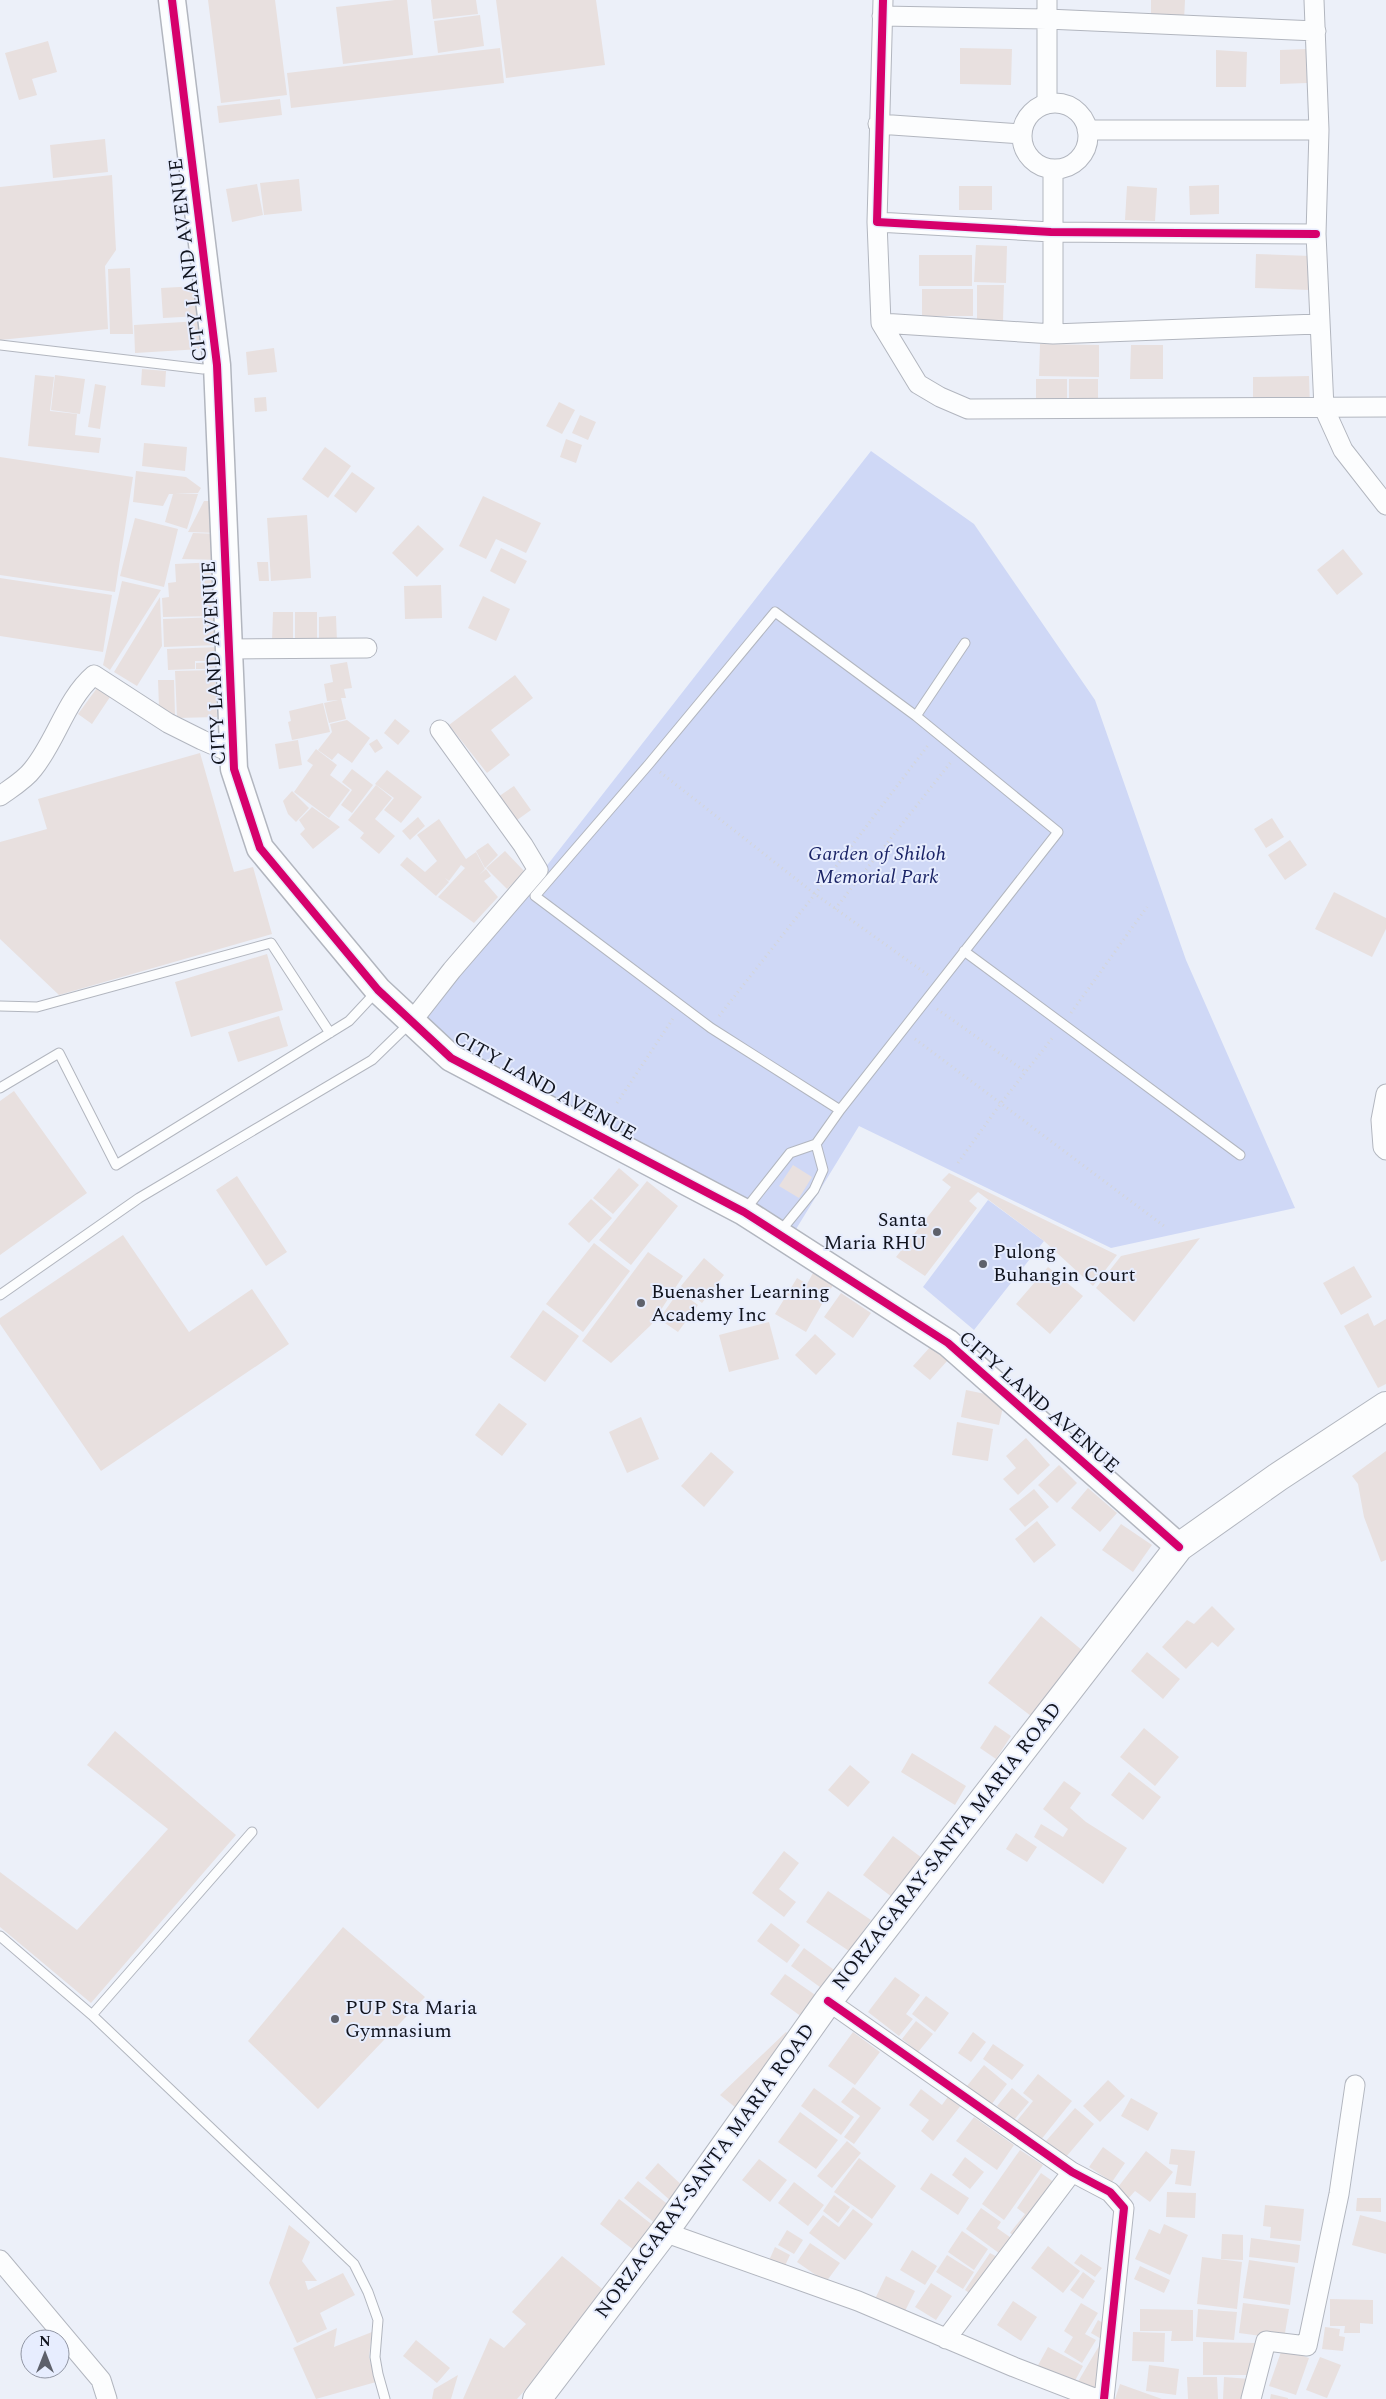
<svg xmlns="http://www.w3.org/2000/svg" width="1386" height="2399" font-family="Spectral,serif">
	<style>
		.green { fill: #cfd8f6 }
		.building { fill: #e8e0df }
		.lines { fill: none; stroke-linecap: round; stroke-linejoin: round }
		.lane-casing { stroke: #b2b6bf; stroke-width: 11 }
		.street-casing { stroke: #b2b6bf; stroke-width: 21 }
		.secondary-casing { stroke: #b2b6bf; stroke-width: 29 }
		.primary-casing { stroke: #b2b6bf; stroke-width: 30 }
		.path { stroke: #d4d5d8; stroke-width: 3; stroke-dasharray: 1 4; stroke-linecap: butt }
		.lane { stroke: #fcfdfe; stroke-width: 9 }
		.street { stroke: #fcfdfe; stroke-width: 19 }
		.secondary { stroke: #fcfdfe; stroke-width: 26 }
		.primary { stroke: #fcfdfe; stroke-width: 28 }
		.cycleway-casing { stroke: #e7edfe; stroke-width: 11 }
		.cycleway { stroke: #d6006c; stroke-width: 8 }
		.poi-dot { fill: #5e616b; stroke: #e7edfe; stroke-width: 2 }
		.labels { text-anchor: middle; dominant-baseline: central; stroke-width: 4; stroke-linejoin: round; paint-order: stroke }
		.street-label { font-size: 20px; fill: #11141e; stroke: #e7edfe }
		.park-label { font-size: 20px; font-style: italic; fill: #1b2467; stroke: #e7edfe }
		.poi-label { font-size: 20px; fill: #11141e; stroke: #e7edfe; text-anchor: start }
	</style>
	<rect width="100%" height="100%" fill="#ecf0f9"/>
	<!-- green -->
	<path class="green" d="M871,451L974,524L1095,700L1186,960L1295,1208L1111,1248L859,1126L790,1239L412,1021L495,932Z
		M988,1200L1044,1241L974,1330L923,1287Z"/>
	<!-- building -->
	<path class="building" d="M208,0H275L287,95L221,103Z
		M395,0H407L413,55L343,64L336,7Z
		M431,0H476L478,14L433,19Z
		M496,0H596L605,65L506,78Z
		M1151,0H1185L1184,21L1151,20Z
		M480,15L484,46L438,53L434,21Z
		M48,41L57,72L32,79L37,95L19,100L5,53Z
		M500,48L504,83L291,108L287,73Z
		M960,48L1012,49L1011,85L960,84Z
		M1306,49L1307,83L1280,84V50Z
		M1216,50L1247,52L1246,87H1216Z
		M280,99L282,115L219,123L217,106Z
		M105,139L108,172L53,178L50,145Z
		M112,175L116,250L105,266L108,329L0,340V187Z
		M299,179L302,211L264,215L260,183Z
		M257,184L263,215L232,222L226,189Z
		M1219,185V214L1190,215L1189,186Z
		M959,186H992V210H959Z
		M1127,186L1157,188L1155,221L1125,220Z
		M976,245L1007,246L1006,283L974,282Z
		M1256,254L1311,256L1310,290L1255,288Z
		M919,255H972V286H919Z
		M130,268L133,334H110L108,269Z
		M977,285H1004L1003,321L977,320Z
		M198,286L200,316L163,318L161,288Z
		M922,289H973V316H922Z
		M200,321L201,349L135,353L134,325Z
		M1040,344L1099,345V377L1039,376Z
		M1131,345H1163V379H1130Z
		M274,348L277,372L248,375L246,352Z
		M142,369L166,371L165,387L141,385Z
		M35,375L54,377L50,411L77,414L75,435L101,438L99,453L28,446Z
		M55,375L85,379L80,414L51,410Z
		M1309,376L1310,407H1253V377Z
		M1036,379H1067V408H1036Z
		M1069,379H1098V407H1069Z
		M95,384L106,386L100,429L88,427Z
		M266,397L267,411L255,412L254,398Z
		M559,402L575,410L562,434L546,426Z
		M580,415L596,422L588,440L572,433Z
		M566,439L582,445L576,463L560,457Z
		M144,443L187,447L185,471L142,466Z
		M325,447L351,466L328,498L302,479Z
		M0,457L133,477L115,592L0,575Z
		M136,471L186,477L201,488L198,493H175L198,494L187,529L165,522L173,494H169L163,506L133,502Z
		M352,472L375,488L356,513L334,496Z
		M483,496L541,523L526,553L496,539L486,559L459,546Z
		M204,501H221L220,533L188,532Z
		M307,515L311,578L271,581L267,518Z
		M135,518L178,529L164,587L120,576Z
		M418,525L444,549L417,577L392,553Z
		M193,533L220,534V560L182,559Z
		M501,548L527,561L515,584L490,571Z
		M1343,549L1363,574L1337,595L1317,570Z
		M217,562L219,616L163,617L162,598L169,597L168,583L176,582L175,564Z
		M257,562H268L269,581H259Z
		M0,578L112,595L103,652L0,636Z
		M122,581L161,590L110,670L103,665Z
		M441,585L442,618L405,619L404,586Z
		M483,596L510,609L496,641L468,628Z
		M160,597L162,646L137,686L114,672Z
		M273,612H293V641H272Z
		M295,612H317V641H295Z
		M336,616L337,642H319V617Z
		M219,617L220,645L164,647L163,619Z
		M219,647V661H195V669L168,670L167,649Z
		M219,662V669H196V663Z
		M347,662L352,688L344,689L346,698H341L346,719L329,723L324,703L338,700L327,701L324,684L333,682L330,665Z
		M215,670L217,717L177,718L175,671Z
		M515,675L533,698L491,730L510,755L487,773L449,725Z
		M158,680H174L175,715L159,707Z
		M97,688L110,697L92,724L78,714Z
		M323,703L330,732L292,740L288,722L291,721L289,711Z
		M395,719L410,731L398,745L384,733Z
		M347,720L370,738L352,763L338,753L332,760L318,750L332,732L330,724Z
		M377,739L383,748L375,753L369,744Z
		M298,740L302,765L279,769L275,744Z
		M316,749L337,765L330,775L350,790L329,818L294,792L313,765L307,761Z
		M200,753L234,872L253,867L272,934L59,995L0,939V842L47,829L38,799Z
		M352,769L373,785L352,813L341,805L352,790L342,782Z
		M387,770L422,797L401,823L384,810L394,798L375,784Z
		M376,785L392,798L375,819L395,836L379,854L360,838L364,833L348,820Z
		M514,786L531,810L513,823L495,799Z
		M292,791L309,808L296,822L288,814L283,801Z
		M312,807L340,827L313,849L300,834L305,829L299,820Z
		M418,817L425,826L410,840L402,831Z
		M1272,818L1284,837L1266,848L1254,829Z
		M439,819L466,859L476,852L485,869L479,875L486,869L491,876L484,881L498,897L474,923L438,897L465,868L461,865L449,881L445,878L449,882L436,896L400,865L407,857L425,872L437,861L417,835Z
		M1290,840L1307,865L1285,880L1268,855Z
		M488,843L498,855L485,868L476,851Z
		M505,851L525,872L507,889L486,868Z
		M1334,892L1386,918V929L1372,957L1315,929Z
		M267,954L283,1010L191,1037L175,982Z
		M279,1016L288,1046L238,1062L228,1032Z
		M14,1091L87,1193L0,1255V1101Z
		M793,1165L812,1177L799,1198L779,1186Z
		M619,1168L639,1185L613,1214L593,1198Z
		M949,1173L1117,1255L1093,1286L1044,1241L978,1192L969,1201L977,1208L925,1276L896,1257L951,1187L942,1180Z
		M237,1176L287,1252L266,1266L216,1190Z
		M647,1181L678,1206L631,1265L599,1240Z
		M591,1199L612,1218L589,1243L568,1224Z
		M123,1235L189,1332L252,1289L289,1344L101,1471L0,1324V1318Z
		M1200,1238L1134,1322L1096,1288L1121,1256Z
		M594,1243L630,1271L583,1332L546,1304Z
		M648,1252L683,1276L651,1325L611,1363L582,1341Z
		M704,1258L724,1275L702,1303L681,1286Z
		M1354,1266L1372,1297L1341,1315L1323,1283Z
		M1048,1267L1083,1296L1050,1334L1016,1304Z
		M813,1273L833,1285L806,1332L775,1314L797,1278L807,1284Z
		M679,1291L698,1305L678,1332L659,1319Z
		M841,1293L871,1313L853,1338L824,1317Z
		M543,1310L579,1336L545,1382L510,1357Z
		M1368,1313L1374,1326L1386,1319V1384L1378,1388L1344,1326Z
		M769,1322L779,1359L729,1372L719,1335Z
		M815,1334L836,1354L816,1375L795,1355Z
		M931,1346L948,1360L930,1380L913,1366Z
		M966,1390L1005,1398L999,1425L961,1417Z
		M499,1403L527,1424L502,1456L475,1435Z
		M641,1417L659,1459L627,1473L609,1432Z
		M957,1422L993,1429L988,1461L952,1455Z
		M1026,1438L1050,1465L1018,1495L1003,1479L1016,1468L1006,1456Z
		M1386,1451V1560L1381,1562L1364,1517L1358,1484L1352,1476Z
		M711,1452L734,1472L704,1507L681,1486Z
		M1059,1465L1077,1483L1057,1503L1038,1485Z
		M1088,1488L1117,1513L1100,1532L1071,1508Z
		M1034,1489L1049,1507L1025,1527L1009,1509Z
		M1037,1521L1056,1545L1034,1563L1015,1539Z
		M1121,1524L1152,1545L1133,1572L1102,1550Z
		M1212,1606L1235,1629L1218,1647L1212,1642L1186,1669L1162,1647L1187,1620L1194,1624Z
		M1041,1616L1083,1651L1031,1716L988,1683Z
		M1147,1652L1180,1679L1163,1699L1131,1671Z
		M995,1725L1011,1736L996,1759L980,1748Z
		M1144,1728L1179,1757L1155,1786L1120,1757Z
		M115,1731L236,1835L91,2003L0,1927V1872L77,1930L168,1829L87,1765Z
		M912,1753L966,1786L955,1805L901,1772Z
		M850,1765L870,1782L848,1807L828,1790Z
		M1129,1772L1161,1797L1143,1820L1111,1795Z
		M1064,1781L1081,1793L1070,1808L1086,1822L1127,1848L1103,1884L1034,1837L1041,1824L1063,1837L1068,1829L1043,1809Z
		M1016,1833L1037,1847L1027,1862L1006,1849Z
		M893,1836L922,1858L892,1897L863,1875Z
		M784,1851L799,1863L779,1889L796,1902L784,1917L752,1893Z
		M828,1891L871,1920L849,1951L806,1922Z
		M771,1923L800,1945L787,1963L757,1941Z
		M343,1927L425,1997L318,2109L248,2041Z
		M804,1948L837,1972L824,1990L791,1966Z
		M785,1974L824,2001L809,2022L770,1994Z
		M895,1977L920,1995L906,2014L913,2019L899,2036L868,2012Z
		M926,1996L949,2013L935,2032L912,2014Z
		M916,2021L933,2034L918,2052L902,2039Z
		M786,2032L796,2041L741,2112L720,2095Z
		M853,2032L880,2052L855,2085L828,2066Z
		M973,2032L986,2042L971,2062L958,2053Z
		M993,2044L1024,2065L1012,2080L983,2059Z
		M984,2065L1007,2084L991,2105L967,2086Z
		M1038,2074L1072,2101L1040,2141L1016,2122L1033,2101L1023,2093Z
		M1108,2080L1125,2096L1100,2122L1083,2106Z
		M853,2087L881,2108L854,2144L844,2137L860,2116L841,2102Z
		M814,2088L854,2117L841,2135L801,2106Z
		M1012,2088L1029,2102L1014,2120L997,2106Z
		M921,2089L942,2105L950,2094L962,2104L933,2141L921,2131L929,2120L909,2105Z
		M1131,2098L1158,2113L1148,2131L1121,2116Z
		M1075,2108L1094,2124L1066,2157L1046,2141Z
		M800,2112L838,2140L816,2169L778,2142Z
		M974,2117L1014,2145L997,2170L956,2141Z
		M847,2141L861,2153L832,2188L817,2176Z
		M1103,2147L1125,2163L1112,2182L1089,2167Z
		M1171,2149L1195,2151L1191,2186L1175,2184L1178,2165L1169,2164Z
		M1020,2150L1043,2165L1004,2220L982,2204Z
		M1146,2151L1173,2172L1150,2202L1135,2191L1127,2200L1115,2191Z
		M965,2157L984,2172L970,2189L952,2175Z
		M859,2158L896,2186L872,2219L834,2192Z
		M759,2159L787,2180L770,2202L742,2180Z
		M658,2163L685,2188L672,2202L645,2178Z
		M931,2173L969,2198L958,2215L920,2189Z
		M1041,2173L1058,2185L1019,2239L1010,2233L1025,2214L1017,2208Z
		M638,2181L670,2206L656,2224L624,2198Z
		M794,2182L824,2205L808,2226L778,2203Z
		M1167,2192L1196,2193L1195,2218L1166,2217Z
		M834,2195L850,2207L838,2223L823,2211Z
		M1357,2198H1381V2212L1356,2211Z
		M619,2199L654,2226L635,2251L600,2224Z
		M1265,2205L1304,2209L1301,2241L1270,2238L1271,2227L1263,2226Z
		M981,2208L1001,2222L997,2228L1014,2240L1003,2256L966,2229Z
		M853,2209L873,2224L845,2260L809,2233L823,2215L839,2227Z
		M1360,2215L1386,2222V2254L1352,2245Z
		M1164,2224L1188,2235L1170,2275L1135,2259L1149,2229L1160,2234Z
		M289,2225L310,2242L302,2261L317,2281H305L308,2290L343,2273L355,2295L320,2313L327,2329L297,2343L269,2283Z
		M787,2230L803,2240L794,2254L778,2245Z
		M962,2231L988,2249L974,2270L948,2252Z
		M1222,2234L1243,2235V2260L1221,2259Z
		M1251,2238L1300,2245L1298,2263L1249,2257Z
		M810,2243L840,2263L826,2282L797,2262Z
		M1048,2246L1080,2271L1063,2293L1031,2268Z
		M775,2247L790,2255L782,2272L767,2265Z
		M912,2250L937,2266L925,2285L900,2270Z
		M990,2253L1001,2259L975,2297L965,2290Z
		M1081,2254L1102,2268L1095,2277L1074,2263Z
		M947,2255L974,2272L963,2289L936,2272Z
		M562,2256L607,2293L565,2346L517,2399H463L490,2338L504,2348L526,2324L512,2312Z
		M1202,2257L1242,2262L1237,2309L1197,2304Z
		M1249,2260L1295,2267L1290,2305L1243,2298Z
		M1140,2266L1170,2280L1164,2293L1134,2279Z
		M1083,2272L1095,2281L1083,2299L1070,2290Z
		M886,2276L915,2291L904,2313L875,2299Z
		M931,2283L952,2296L936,2320L915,2307Z
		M1330,2299L1373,2300V2324L1360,2323V2333H1344L1345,2326H1330Z
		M1013,2301L1037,2317L1021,2341L997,2325Z
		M1081,2303L1098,2313L1085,2334L1096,2340L1082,2363L1064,2352L1073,2337L1064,2331Z
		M1243,2303L1289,2309L1284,2339L1239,2333Z
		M1140,2309L1193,2310V2341H1171L1172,2331H1140Z
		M1198,2309L1237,2312L1234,2340L1196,2337Z
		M1098,2320L1110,2327L1103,2340L1091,2333Z
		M1325,2327L1340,2329L1339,2336L1345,2337L1343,2351L1322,2349Z
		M337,2328L334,2347L372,2332L369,2357L376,2382L316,2399L293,2348Z
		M1133,2332L1165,2333L1164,2362L1132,2361Z
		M416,2340L450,2368L437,2383L403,2356Z
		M1203,2342L1257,2343L1256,2375H1203Z
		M1099,2346L1107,2348L1096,2395L1076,2385Z
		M1048,2347L1083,2366L1071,2388L1036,2369Z
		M1282,2349L1309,2358L1296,2395L1269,2386Z
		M1320,2357L1341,2365L1327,2398L1306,2390Z
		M1149,2365L1179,2369L1176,2395L1146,2391Z
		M458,2375L451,2399H432L434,2389Z
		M1187,2377H1217L1218,2399H1188Z
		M1224,2377L1250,2379L1248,2399H1223Z
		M1120,2384L1162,2399H1115Z
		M1271,2394L1288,2398V2399H1270Z"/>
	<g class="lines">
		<defs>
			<path id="lane" d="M0,345L203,369L215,366
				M775,612L916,716L1058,832L840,1110L711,1028L535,896L649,764Z
				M916,716L965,643
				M964,951L1240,1155
				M0,1006L37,1007L271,943L330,1033
				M0,1088L59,1053L116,1165L349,1021L377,991
				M745,1210L790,1153L816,1144L840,1110
				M779,1233L814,1190L823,1170L816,1144
				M0,1295L139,1198L372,1060L410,1023
				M0,1936L92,2015L354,2264L368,2292L378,2320L375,2357L378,2374L385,2399
				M92,2015L252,1832"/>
			<path id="street" d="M883,0L877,222L1051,232L1316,234
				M1047,0V104
				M1314,0L1319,130L1316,234L1324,408L1343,450L1386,505
				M882,16L1047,19L1316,31
				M1022 136a33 33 0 1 1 66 0a33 33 0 1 1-66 0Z
				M878,124L1021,134
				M1087,130H1319
				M1053,169V334L1318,324
				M877,222L881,323L918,384L940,397L968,409L1386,407
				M881,323L1053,334
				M229,649L367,648
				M0,796C11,788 25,780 33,769C56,741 66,699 94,675L168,723L202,740L234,754
				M412,1021L452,970L538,870L523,845L440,730
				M1386,1094L1381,1120L1383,1147L1386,1150
				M828,2001L1072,2172L1110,2192L1124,2208L1104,2399
				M664,2232L858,2301L1014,2367L1097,2399
				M0,2260L101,2380L107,2399
				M946,2339L1072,2172
				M1251,2399L1266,2341L1307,2346L1339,2194L1355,2085"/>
			<path id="secondary" d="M172,0L217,365L234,769L260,848L378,990L451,1058L744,1212L948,1343L1179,1547"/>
			<path id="primary" d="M537,2399L664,2232L828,2001L1179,1547L1278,1477L1386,1406"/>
		</defs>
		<!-- lane casing -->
		<use href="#lane" class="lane-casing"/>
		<!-- street casing -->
		<use href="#street" class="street-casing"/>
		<!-- secondary casing -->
		<use href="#secondary" class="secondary-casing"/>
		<!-- primary casing -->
		<use href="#primary" class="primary-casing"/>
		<!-- path -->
		<path class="path" d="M660,772L815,894L928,975
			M835,909L951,762
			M937,1009L1026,1072
			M1071,1013L1147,907
			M719,1016L815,894L929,744
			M915,1039L1164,1226
			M617,1103L674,1017
			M958,1163L1001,1103L1054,1036"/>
		<!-- lane -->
		<use href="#lane" class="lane"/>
		<!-- street -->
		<use href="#street" class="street"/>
		<!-- secondary -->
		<use href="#secondary" class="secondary"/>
		<!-- primary -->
		<use href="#primary" class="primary"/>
		<defs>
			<path id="cycleway" d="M172,0L217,365L234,769L260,848L378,990L451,1058L744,1212L948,1343L1179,1547
				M883,0L877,222L1051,232L1316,234
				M828,2001L1072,2172L1110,2192L1124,2208L1104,2399"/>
		</defs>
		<!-- cycleway casing -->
		<use href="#cycleway" class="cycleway-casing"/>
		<!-- cycleway -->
		<use href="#cycleway" class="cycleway"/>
	</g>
	<!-- markers -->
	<g class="poi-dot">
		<circle cx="937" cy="1232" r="5"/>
		<circle cx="983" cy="1264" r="5"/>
		<circle cx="641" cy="1303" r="5"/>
		<circle cx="335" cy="2019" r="5"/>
	</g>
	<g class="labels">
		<!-- street labels -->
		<g class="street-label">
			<text transform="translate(188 260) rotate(-97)">CITY LAND AVENUE</text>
			<text transform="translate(214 663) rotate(-93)">CITY LAND AVENUE</text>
			<text transform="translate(545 1086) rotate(29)">CITY LAND AVENUE</text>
			<text transform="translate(1039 1402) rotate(41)">CITY LAND AVENUE</text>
			<text transform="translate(947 1846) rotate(-52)">NORZAGARAY-SANTA MARIA ROAD</text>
			<text transform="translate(705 2171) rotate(-54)">NORZAGARAY-SANTA MARIA ROAD</text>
		</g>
		<!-- park labels -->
		<g class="park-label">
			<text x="877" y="854">Garden of Shiloh<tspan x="877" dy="23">Memorial Park</tspan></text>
		</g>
		<!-- poi labels -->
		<g class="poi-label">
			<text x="927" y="1220" text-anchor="end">Santa<tspan x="927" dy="23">Maria RHU</tspan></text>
			<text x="993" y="1252">Pulong<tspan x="993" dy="23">Buhangin Court</tspan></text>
			<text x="651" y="1292">Buenasher Learning<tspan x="651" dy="23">Academy Inc</tspan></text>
			<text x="345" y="2008">PUP Sta Maria<tspan x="345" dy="23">Gymnasium</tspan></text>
		</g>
	</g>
	<!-- north arrow -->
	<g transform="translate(45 2354)"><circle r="24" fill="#e7edfe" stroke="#9196a4"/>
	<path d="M0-4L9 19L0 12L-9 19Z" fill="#5e616b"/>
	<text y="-8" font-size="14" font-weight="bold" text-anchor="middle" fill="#11141e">N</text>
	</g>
</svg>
